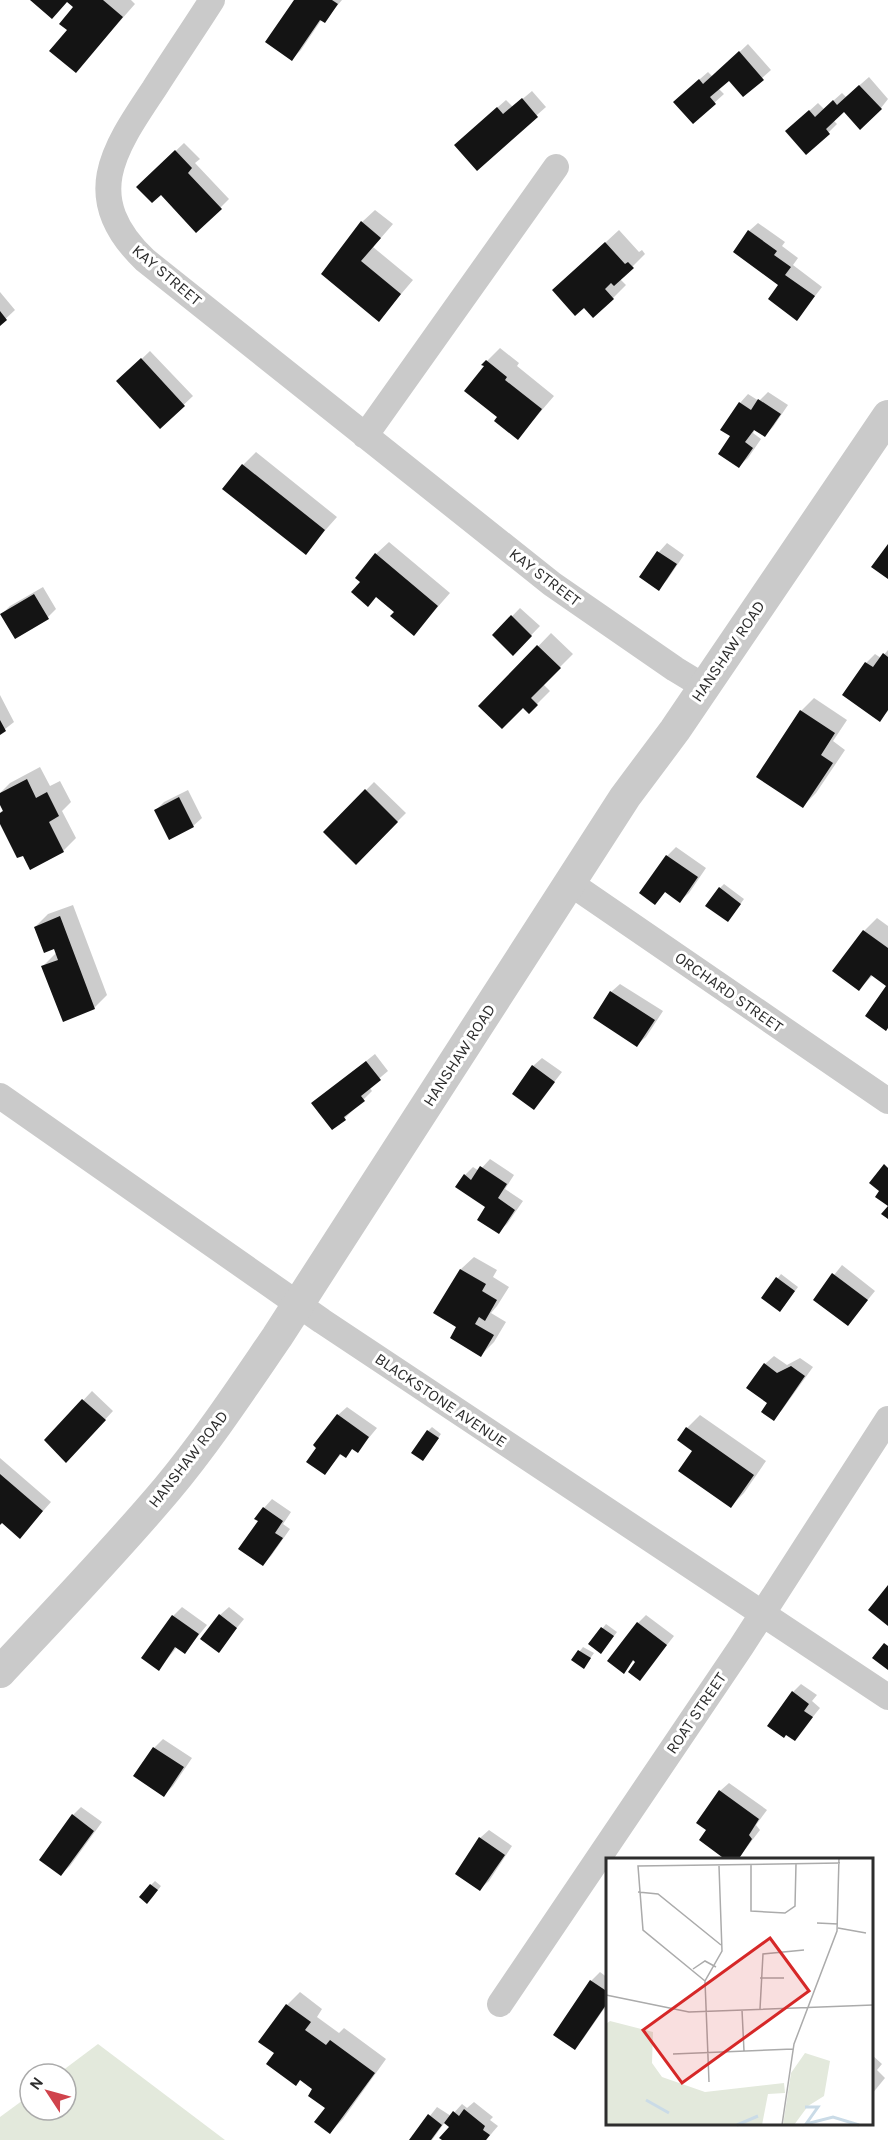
<svg xmlns="http://www.w3.org/2000/svg" width="888" height="2140" font-family="Karla,sans-serif">
	<style>
		.grass { fill: #e3e9dc }
		.shadow { fill: #0003 }
		.building { fill: #141414 }
		.lines { fill: none; stroke-linecap: round; stroke-linejoin: round }
		.minor { stroke: #cacaca; stroke-width: 26 }
		.tertiary { stroke: #cacaca; stroke-width: 32 }
		.labels { text-anchor: middle; dominant-baseline: central; stroke-width: 6; stroke-linejoin: round; paint-order: stroke }
		.street-label { font-size: 16px; fill: #2d2d2d; stroke: #fff }
		.inset-river { fill: none; stroke: #cadbe7; stroke-width: 3 }
		.inset-road { fill: none; stroke: #ababab; stroke-width: 1.5 }
		.view { fill: #d62828; fill-opacity: 0.15; stroke: #d62828; stroke-width: 3 }
		.inset-edge { fill: none; stroke: #2d2d2d; stroke-width: 3 }
	</style>
	<rect width="100%" height="100%" fill="#fff"/>
	<!-- grass -->
	<path class="grass" d="M98,2044L225,2140H0V2117L30,2095V2110H66V2074H58Z"/>
	<!-- shadow -->
	<path class="shadow" d="M32,0H131L135,4L76,71L69,30L75,6L68,1Z
		M296,0H342L324,21L322,19L301,50L292,59Z
		M748,44L771,70L743,95L729,79L718,88L724,94L693,122L684,93L708,72L713,77Z
		M869,77L888,99L881,108L844,110L833,120L837,124L829,132L796,123L818,103L824,109L842,93L846,97Z
		M532,91L546,107L477,168L465,136L506,100L513,107Z
		M184,143L200,159L195,163L229,199L197,231L161,193L138,187Z
		M375,210L393,224L373,247L413,280L379,320L323,274L362,222Z
		M758,223L785,242L782,246L798,258L793,265L822,287L797,319L780,284L749,231Z
		M619,230L639,252L642,250L645,254L620,279L626,285L613,298L567,278Z
		M0,292L15,310L0,324Z
		M500,348L519,363L517,366L554,396L518,438L499,417L486,366L484,364Z
		M150,351L193,396L160,427L127,373Z
		M768,392L788,405L773,427L765,435L755,429L753,433L761,439L748,458L739,466L732,436L740,403L748,394L759,401Z
		M256,452L337,517L305,553L243,465Z
		M389,542L450,593L414,634L396,611L362,582L376,554Z
		M667,543L684,555L667,580L658,589L641,577L659,552Z
		M43,587L56,609L48,617L2,614L10,606Z
		M520,608L540,626L513,654L494,635Z
		M551,633L573,654L543,684L550,691L529,712L523,706H481Z
		M888,650V711L879,720L844,694L866,663L875,654L881,658Z
		M0,695L14,722L0,733Z
		M814,698L847,720L833,741L845,750L816,793L803,806L801,711Z
		M40,767L50,786L60,781L71,802L62,811L76,838L63,851L23,854L0,821V813L4,809L0,802V793L10,783Z
		M374,782L406,813L356,863L325,832Z
		M188,790L202,818L193,826L156,810L164,802Z
		M676,847L706,868L689,893L680,901L666,891L655,903L667,856Z
		M724,884L744,899L731,917L720,888Z
		M73,905L107,995L94,1008L43,966L57,952L55,947L35,927L48,914Z
		M877,918L888,926V986L873,975L859,989L864,931Z
		M620,984L663,1011L646,1037L637,1045L611,992Z
		M375,1054L388,1071L369,1087L372,1091L345,1118L313,1103Z
		M542,1058L562,1072L534,1108L533,1066Z
		M490,1159L514,1175L505,1189L523,1201L507,1224L498,1232L487,1207L465,1175L473,1167L479,1171Z
		M474,1257L497,1270L493,1277L509,1287L497,1306L491,1313L506,1322L494,1342L481,1355L458,1326L435,1313L461,1269Z
		M842,1265L875,1291L848,1324L815,1299Z
		M781,1274L798,1287L784,1306L763,1298Z
		M774,1356L787,1365L800,1358L813,1367L782,1410L774,1419L765,1364Z
		M92,1391L113,1411L74,1453L46,1440Z
		M347,1407L377,1428L358,1451L353,1448L346,1456L342,1453L325,1473L338,1415Z
		M700,1415L766,1461L744,1493L731,1506L687,1428Z
		M432,1427L441,1434L426,1455L428,1431Z
		M0,1458L51,1502L28,1528L2,1521L0,1524Z
		M272,1499L291,1512L283,1524L290,1529L271,1556L263,1564L260,1521L264,1508Z
		M182,1607L207,1625L185,1652L177,1647L159,1669L143,1658L173,1616Z
		M229,1607L244,1619L218,1651L220,1615Z
		M646,1615L674,1636L640,1679L637,1661L635,1659L623,1672L638,1623Z
		M606,1624L617,1632L605,1648L590,1644Z
		M583,1647L594,1653L587,1663L573,1660Z
		M801,1684L817,1695L812,1701L820,1708L795,1739L793,1692Z
		M163,1739L192,1758L173,1786L164,1795L135,1776L155,1747Z
		M729,1783L767,1810L756,1825L760,1830L737,1860L708,1829L720,1791Z
		M81,1807L102,1822L70,1866L61,1874L73,1815Z
		M489,1830L512,1846L489,1881L480,1889V1838Z
		M155,1881L161,1886L151,1899V1885Z
		M600,1972L608,1978V2003L583,2039L574,2048L555,2034L591,1981Z
		M300,1992L322,2009L317,2017L339,2033L344,2028L386,2059L343,2119L330,2132L327,2107L314,2089L287,2005Z
		M872,2055L882,2064L877,2070L885,2078L872,2094Z
		M474,2102L493,2117L490,2120L498,2126L486,2140H444L451,2126L445,2122L432,2140H411L437,2107L451,2116L462,2104L467,2108Z"/>
	<!-- building -->
	<path class="building" d="M30,0H103L123,17L76,73L49,51L67,30L59,24L73,7L67,2L52,19Z
		M294,0H332L338,4L325,23L320,20L292,61L265,42Z
		M739,51L764,80L743,97L729,81L710,97L716,104L693,124L673,102L699,79L703,84Z
		M859,85L882,109L860,130L844,112L826,129L830,134L806,155L785,131L809,110L815,117L833,100L837,105Z
		M522,98L538,117L477,171L454,145L497,107L503,114Z
		M175,150L192,168L188,173L222,209L196,233L161,195L152,203L136,187Z
		M361,221L381,238L361,261L401,294L379,322L321,274Z
		M748,230L777,251L774,255L791,267L785,275L815,296L797,321L768,299L778,285L733,252Z
		M605,242L625,264L628,262L634,268L614,286L611,283L605,289L614,299L593,318L584,308L575,316L552,290Z
		M0,311L7,320L0,326Z
		M141,358L185,406L160,429L116,381Z
		M486,360L507,377L505,380L542,409L518,440L494,421L497,417L464,391L484,366L481,365Z
		M758,399L781,414L765,437L754,430L745,442L753,448L739,468L718,454L730,436L720,430L739,402L751,410Z
		M242,464L325,530L306,555L222,489Z
		M888,544V579L871,567Z
		M657,551L677,564L659,591L639,577Z
		M375,553L438,606L414,636L390,616L394,612L376,597L368,607L351,592L360,582L355,578Z
		M34,594L49,619L15,639L0,614Z
		M511,615L532,636L513,656L492,635Z
		M537,645L561,668L531,698L538,705L529,714L523,708L502,729L478,706Z
		M883,653L888,657V710L880,722L842,695L865,662L873,667Z
		M800,710L835,733L821,755L833,763L803,808L756,777Z
		M0,720L6,731L0,735Z
		M27,779L36,798L47,792L59,816L49,822L64,852L30,870L23,856L17,858L0,824V813L3,811L0,805V793Z
		M365,789L398,822L356,865L323,832Z
		M179,797L194,827L169,840L154,810Z
		M666,855L698,877L680,903L665,892L655,905L639,893Z
		M719,887L741,904L728,922L705,906Z
		M60,916L95,1009L63,1022L41,966L58,960L54,949L44,953L34,927Z
		M863,930L888,948V1028L886,1031L865,1016L886,986L871,975L859,991L832,971Z
		M610,991L655,1020L637,1047L593,1018Z
		M366,1061L381,1080L361,1096L365,1101L344,1117L346,1120L332,1130L311,1103Z
		M532,1065L555,1082L534,1110L512,1094Z
		M884,1164L888,1168V1219L881,1214L888,1206L875,1197L879,1191L869,1183Z
		M480,1166L507,1184L498,1198L515,1210L499,1234L477,1220L485,1207L455,1187L464,1174L471,1180Z
		M460,1269L486,1284L482,1291L497,1300L485,1321L479,1317L475,1324L494,1335L481,1357L450,1338L456,1327L433,1313Z
		M832,1273L868,1300L848,1326L813,1300Z
		M776,1277L795,1291L780,1312L761,1298Z
		M764,1363L777,1373L791,1366L805,1376L774,1421L761,1412L767,1403L746,1388Z
		M82,1399L106,1420L66,1463L44,1440Z
		M337,1414L369,1437L358,1453L352,1449L346,1458L340,1454L325,1475L306,1462L316,1448L313,1445Z
		M686,1427L754,1475L731,1508L678,1471L692,1451L677,1440Z
		M427,1430L439,1438L423,1461L411,1453Z
		M0,1474L43,1511L20,1539L2,1523L0,1525Z
		M263,1507L283,1521L275,1533L283,1538L263,1566L238,1549L258,1521L254,1519Z
		M888,1585V1626L868,1610Z
		M219,1614L237,1628L219,1653L200,1639Z
		M172,1615L199,1634L185,1654L175,1647L159,1671L141,1658Z
		M637,1622L667,1645L640,1681L628,1672L635,1662L633,1660L624,1674L607,1661Z
		M601,1627L614,1636L601,1654L588,1644Z
		M884,1643L888,1646V1670L872,1658Z
		M578,1650L591,1658L584,1669L571,1660Z
		M792,1691L809,1704L804,1711L813,1717L795,1741L786,1735L784,1738L767,1726Z
		M153,1747L184,1767L164,1797L133,1776Z
		M719,1790L759,1819L749,1835L752,1839L738,1860H726L699,1840L706,1830L696,1823Z
		M72,1814L94,1831L61,1876L39,1860Z
		M479,1837L505,1855L480,1891L455,1874Z
		M150,1884L158,1890L147,1904L139,1897Z
		M590,1980L608,1992V2002L575,2050L553,2035Z
		M286,2004L311,2022L305,2030L326,2045L330,2040L375,2073L330,2134L314,2122L325,2108L308,2096L312,2089L300,2080L296,2086L266,2064L274,2053L258,2042Z
		M464,2109L485,2126L483,2130L490,2135L486,2140H442L439,2138L449,2127L444,2123L453,2111L459,2116Z
		M428,2114L442,2125L431,2140H409Z"/>
	<g class="lines">
		<!-- minor -->
		<path class="minor" d="M212,0C193,30 173,59 154,89C113,150 80,198 145,260L552,584L675,669L703,686
			M365,436L556,167
			M570,883L888,1101
			M0,1096L322,1321L888,1697
			M500,2004L741,1647L888,1419"/>
		<!-- tertiary -->
		<path class="tertiary" d="M0,1672C56,1612 114,1552 167,1489C207,1441 242,1388 277,1337L625,797L675,730L888,416"/>
	</g>
	<g class="labels">
		<!-- street labels -->
		<g class="street-label">
			<text transform="translate(167 275) rotate(40)">KAY STREET</text>
			<text transform="translate(545 577) rotate(37)">KAY STREET</text>
			<text transform="translate(728 651) rotate(-56)">HANSHAW ROAD</text>
			<text transform="translate(729 992) rotate(35)">ORCHARD STREET</text>
			<text transform="translate(459 1055) rotate(-57)">HANSHAW ROAD</text>
			<text transform="translate(441 1400) rotate(34)">BLACKSTONE AVENUE</text>
			<text transform="translate(188 1459) rotate(-52)">HANSHAW ROAD</text>
			<text transform="translate(696 1713) rotate(-56)">ROAT STREET</text>
		</g>
	</g>
	<!-- overview -->
	<g transform="translate(606 1858)">
		<rect width="267" height="267" fill="#fff"/>
		<path d="M4,163L47,174L46,205L56,219L99,234L178,225L179,235L162,236L156,267H0V166ZM199,195L224,203L218,238L202,248L188,267H177L185,215Z" fill="#e3e9dc"/>
		<path class="inset-river" d="M40,242L63,255M199,249H212L200,266L227,259L253,267M131,267L152,258"/>
		<path class="inset-road" d="M145,7V53L179,55L189,48L190,6M32,34L52,36L115,87M211,65L232,66M232,70L260,75M87,111L99,103L110,109M154,120H178M99,123L37,72L32,8L234,5M0,137L83,154L267,147M154,151L157,96L198,92M136,152L138,193M67,196L187,191M103,224L99,123L116,93L113,8M176,267L188,186L231,73L233,0"/>
		<path class="view" d="M164,80L203,133L76,225L37,172Z"/>
		<rect width="267" height="267" class="inset-edge"/>
	</g>
	<!-- north arrow -->
	<g transform="translate(48 2092) rotate(306)"><circle r="28" fill="#ffffff" stroke="#ababab" stroke-width="1.5"/>
	<path d="M0-4.5L10 22L0 15L-10 22Z" fill="#d0434c"/>
	<text y="-9" font-size="16" font-weight="bold" text-anchor="middle" fill="#2d2d2d">N</text>
	</g>
</svg>
